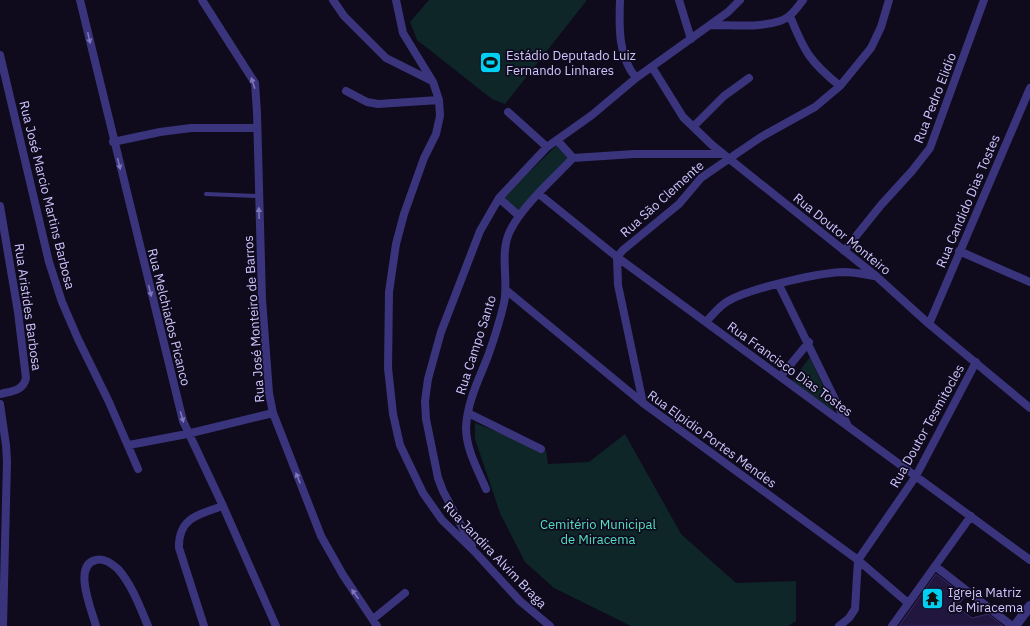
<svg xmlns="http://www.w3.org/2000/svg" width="1030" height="626" font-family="'IBM Plex Sans',sans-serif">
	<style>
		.green { fill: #0e2627 }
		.building { fill: #20163e; stroke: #38286b }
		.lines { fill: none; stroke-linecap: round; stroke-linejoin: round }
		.service { stroke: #3a347d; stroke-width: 4 }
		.minor { stroke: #3a347d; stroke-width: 8 }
		.tertiary { stroke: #3a347d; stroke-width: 10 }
		.oneway { fill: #7d76b8 }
		.labels { text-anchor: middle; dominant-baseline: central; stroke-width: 3.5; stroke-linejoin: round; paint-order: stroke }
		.poi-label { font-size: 13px; fill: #cfc6ff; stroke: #0f0b1d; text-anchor: start }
		.street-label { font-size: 13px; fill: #cfc6ff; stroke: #0f0b1d }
		.park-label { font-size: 13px; fill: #51e1c3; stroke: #0f0b1d }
	</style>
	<rect width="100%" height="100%" fill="#0f0b1d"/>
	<!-- green -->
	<path class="green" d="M429,0H587L505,104L492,99L417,40L410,22Z
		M557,145L571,162L519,213L502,199Z
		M810,357L834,411L792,381Z
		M475,423L546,451L548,464L589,462L625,434L681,534L736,583L796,581V621L788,626H631L554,588L525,562L500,513L475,439Z"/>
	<!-- building -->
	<path class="building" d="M936,574L965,596L957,607L972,618L988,614L1003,626H899Z"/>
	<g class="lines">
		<!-- service -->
		<path class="service" d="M206,194L259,196"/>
		<!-- minor -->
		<path class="minor" d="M80,0L183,421L223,506L276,626
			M202,0L255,83L257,113L262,299L269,393L273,413L321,536L343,575L377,626
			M333,0L344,16L386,58L432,81
			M396,0L403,33L433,82L439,100L440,116L436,134L424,158L404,214L396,244L389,292L388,368L393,414L400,445L423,493L442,520L476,553L520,601L550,626
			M620,0C619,27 618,56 636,78
			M679,0L691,39
			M790,16C804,51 810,62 840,86
			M711,25C733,25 759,28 780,21C790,18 797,8 803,0
			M0,55L49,262L62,302L78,339L109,402L138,469
			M652,67L683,117L712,145L876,276L929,324L1030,408
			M346,91L367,102L378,104L439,100
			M508,112L547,147
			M693,127L724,96L749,78
			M557,140L573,158L634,154H722
			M113,142L160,132L191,128H257
			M539,194L617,257L1030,560
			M499,198L518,215
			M0,206L18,312L26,378C23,391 12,391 0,394
			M844,251L881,205L912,171L930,148L984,0
			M959,251L1030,282
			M779,285L848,426
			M506,290L643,403L858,560L908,603
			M706,322C712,315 718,308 725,303C745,289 818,273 843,272C854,272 864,274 874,276
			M929,324L1030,88
			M781,376L809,342
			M643,403L618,285L617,257L623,250L679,204L701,178L711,171L761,137L815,107L840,86L871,48L881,27L889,0
			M0,404L6,445L7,461L3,626
			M468,413L541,449
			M129,445L187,434L273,413
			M486,489C478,470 466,449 466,428C467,402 479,379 488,356C494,339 500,321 504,303C509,281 499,253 510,231C522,206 553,179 573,158
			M472,546L443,491L438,478L426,419L425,401L428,379L441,332L480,231L499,198L547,147L592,115L636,78L728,12L740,0
			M935,566L1012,626
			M373,619L405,593
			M96,626C92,611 72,565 96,560C105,558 112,564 118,569C132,585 140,607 148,626
			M204,626L179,548C178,518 199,514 223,506
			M839,626L849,618L855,609L858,560L916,476L976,362
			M892,626L971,516"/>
		<!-- tertiary -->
		<path class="tertiary" d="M1015,626L1030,606"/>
	</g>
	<!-- one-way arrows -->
	<defs><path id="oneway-solid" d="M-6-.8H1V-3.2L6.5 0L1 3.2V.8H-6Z"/></defs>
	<g class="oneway">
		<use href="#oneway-solid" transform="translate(89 38) rotate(77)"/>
		<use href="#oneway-solid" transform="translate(253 83) rotate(-108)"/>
		<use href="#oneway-solid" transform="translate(119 164) rotate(76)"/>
		<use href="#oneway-solid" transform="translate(259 213) rotate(-92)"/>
		<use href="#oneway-solid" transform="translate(150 291) rotate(76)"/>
		<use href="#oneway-solid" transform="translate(182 417) rotate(74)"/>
		<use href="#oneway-solid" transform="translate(298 478) rotate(-112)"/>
		<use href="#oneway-solid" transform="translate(355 594) rotate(-125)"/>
	</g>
	<!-- icons -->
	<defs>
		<symbol id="stadium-square" viewBox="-11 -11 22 22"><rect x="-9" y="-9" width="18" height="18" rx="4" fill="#00cff1" stroke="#0f0b1d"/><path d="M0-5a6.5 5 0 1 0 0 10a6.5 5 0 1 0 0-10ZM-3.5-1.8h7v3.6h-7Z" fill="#111"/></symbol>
		<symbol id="temple-square" viewBox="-11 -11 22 22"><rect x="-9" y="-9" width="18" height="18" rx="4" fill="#00cff1" stroke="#0f0b1d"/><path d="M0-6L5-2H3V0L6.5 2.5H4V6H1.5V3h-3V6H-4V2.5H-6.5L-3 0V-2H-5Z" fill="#111"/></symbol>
	</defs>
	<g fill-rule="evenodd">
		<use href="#stadium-square" x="478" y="50" width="25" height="25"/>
		<use href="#temple-square" x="920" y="586" width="25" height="25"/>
	</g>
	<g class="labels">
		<!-- poi labels -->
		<g class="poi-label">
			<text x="506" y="55">Estádio Deputado Luiz<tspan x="506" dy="15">Fernando Linhares</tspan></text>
			<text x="948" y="592">Igreja Matriz<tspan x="948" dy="15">de Miracema</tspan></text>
		</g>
		<!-- street labels -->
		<g class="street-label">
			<text transform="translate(935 98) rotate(-69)">Rua Pedro Elidio</text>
			<text transform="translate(47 195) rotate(76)">Rua José Marcio Martins Barbosa</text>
			<text transform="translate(662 199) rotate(-42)">Rua São Clemente</text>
			<text transform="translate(968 201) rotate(-67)">Rua Candido Dias Tostes</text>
			<text transform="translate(842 234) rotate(39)">Rua Doutor Monteiro</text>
			<text transform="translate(28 307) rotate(82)">Rua Aristides Barbosa</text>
			<text transform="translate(169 317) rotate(76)">Rua Melchiados Picanco</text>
			<text transform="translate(254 319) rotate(-94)">Rua José Monteiro de Barros</text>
			<text transform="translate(476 345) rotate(-72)">Rua Campo Santo</text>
			<text transform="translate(790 369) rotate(36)">Rua Francisco Dias Tostes</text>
			<text transform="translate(927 426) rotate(-61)">Rua Doutor Tesmitocles</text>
			<text transform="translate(712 439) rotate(36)">Rua Elpidio Portes Mendes</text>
			<text transform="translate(495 555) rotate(46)">Rua Jandira Alvim Braga</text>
		</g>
		<!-- park labels -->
		<g class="park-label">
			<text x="598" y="524">Cemitério Municipal<tspan x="598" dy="15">de Miracema</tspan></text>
		</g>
	</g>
</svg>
